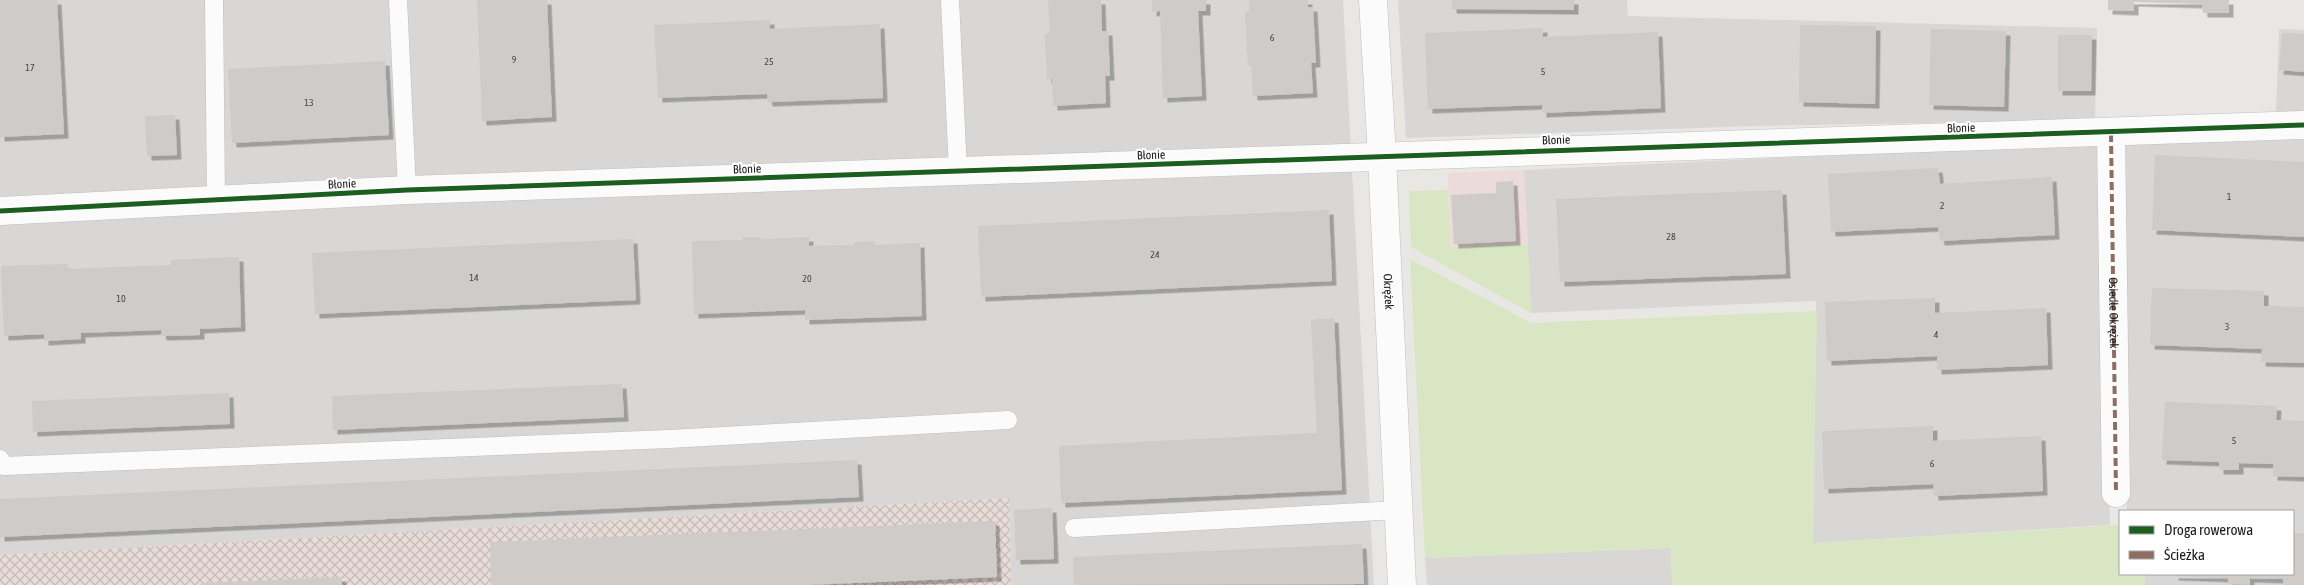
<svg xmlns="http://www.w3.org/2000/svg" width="2304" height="585" font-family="'Asap Condensed',sans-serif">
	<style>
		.residential { fill: #d8d7d5 }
		.commercial { fill: #ebdbda }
		.military { fill: url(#military-cross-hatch) }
		.grass { fill: #d8e6c4 }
		.building { fill: #cecbc9; filter: url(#shadow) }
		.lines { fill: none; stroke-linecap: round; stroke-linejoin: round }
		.lane-casing { stroke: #c0bfbe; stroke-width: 19 }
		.street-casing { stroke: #c0bfbe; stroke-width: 29 }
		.lane { stroke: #fcfbfb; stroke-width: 18 }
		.street { stroke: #fcfbfb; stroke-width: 28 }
		.quiet { stroke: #8d6e63; stroke-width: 4; stroke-dasharray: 8 4; stroke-linecap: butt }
		.cycleway-casing { stroke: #fff; stroke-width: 8 }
		.cycleway { stroke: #1b5e20; stroke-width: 5 }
		.labels { text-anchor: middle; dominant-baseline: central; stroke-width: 4.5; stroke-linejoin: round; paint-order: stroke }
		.number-label { font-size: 10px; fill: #484746 }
		.street-label { font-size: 12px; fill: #1b1b1b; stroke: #fff }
	</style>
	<defs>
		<pattern id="military-cross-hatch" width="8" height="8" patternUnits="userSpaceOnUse" patternTransform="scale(1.25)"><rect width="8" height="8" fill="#e8dbd8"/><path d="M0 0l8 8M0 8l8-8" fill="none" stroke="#c6bbb9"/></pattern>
		<filter id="shadow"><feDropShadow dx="4.5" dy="4.5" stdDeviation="0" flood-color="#0004"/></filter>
	</defs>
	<rect width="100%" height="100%" fill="#e9e7e4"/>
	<!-- residential -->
	<path class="residential" d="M0,0H1343L1374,585H1011L1009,498L0,555Z
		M1398,0H1627L1628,16L2097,28L2095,120L1755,126L1406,138Z
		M2279,29L2304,30V585H2145L2144,574H2293V511H2127L2120,143L2276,113Z
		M2105,142L2110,525L1813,543L1816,301L1531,313L1524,170Z
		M1671,548L1672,585H1427L1425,558Z"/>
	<!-- commercial -->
	<path class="commercial" d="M1524,170L1528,244L1450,247L1448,173Z"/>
	<!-- military -->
	<path class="military" d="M1009,498L1011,585H0V555Z"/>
	<!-- grass -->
	<path class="grass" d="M1448,190L1450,247L1528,244L1531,313L1411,247L1409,191Z
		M1410,259L1531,323L1817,311L1813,543L2120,525V574H2144L2145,585H1672L1671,548L1425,558Z"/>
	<!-- building -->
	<path class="building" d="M0,0H57L64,134L0,137Z
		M477,0H547L552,117L482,121Z
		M1048,0H1101L1102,31H1108L1110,76H1105L1106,103L1053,106L1052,79H1047L1045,34L1050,33Z
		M1152,0H1206V11H1198L1202,96L1163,98L1160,11L1152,12Z
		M1249,0H1308V7H1313L1316,63H1311L1313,93L1253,96L1251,65L1248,66L1245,12H1249Z
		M1452,0H1574V10L1452,9Z
		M2108,0H2229V13H2203L2202,4L2134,2V11L2108,10Z
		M770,20V29L880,24L883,98L768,102L767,94L658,98L654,25Z
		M1800,25L1876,26L1875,104L1799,102Z
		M1543,28V37L1658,32L1661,108L1542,113V105L1428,109L1425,33Z
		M1931,29L2006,31L2004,107L1929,105Z
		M2282,33L2304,34V72L2279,70Z
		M2058,35H2092L2091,91H2058Z
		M385,61L389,135L232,143L228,69Z
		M175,115L177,155L147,156L145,116Z
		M2155,155L2304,162V237L2152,230Z
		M1938,168L1940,184L2052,177L2055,235L1940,241L1938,227L1831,232L1828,174Z
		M1513,181L1516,241L1454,244L1451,195L1496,193V182Z
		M1782,190L1786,274L1560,282L1556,199Z
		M1329,210L1332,281L981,297L978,226Z
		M743,237H761V239L809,237V246L854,245V242L874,241V245L920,243L922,316L805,320V310L694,314L692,241L743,240Z
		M633,239L636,300L315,314L312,253Z
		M239,257L241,327L200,329V335L162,336L161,330L81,333V339L44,341V334L4,336L1,266L67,264L68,269L171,265V260Z
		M2152,288L2264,291V306L2304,307V363L2261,362L2262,349L2150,345Z
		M1935,298V313L2046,308L2048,365L1937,370V356L1827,361L1825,302Z
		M1334,318L1342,490L1061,503L1059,446L1317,433L1311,320Z
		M622,384L624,417L333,430L332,396Z
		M229,393L230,424L33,432L32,401Z
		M2165,402L2277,406L2276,420L2304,421V477L2273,476V464L2239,463V470H2219V462L2162,460Z
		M1933,426V441L2041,436L2043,491L1934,496L1933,484L1824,489L1822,431Z
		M857,460L859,497L0,537V499Z
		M1052,508L1054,559L1016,560L1014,510Z
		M995,521L997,577L805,585H491L490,542Z
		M2293,533H2304V585H2283V579L2250,578V585L2228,584V578L2174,576V574H2293Z
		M1362,544L1364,584L1074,585L1073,557Z
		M342,577V585H201V583Z"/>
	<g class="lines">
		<defs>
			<path id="lane" d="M214,0L216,200
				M398,0L407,190
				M950,0L958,172
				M0,459L4,466L669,439L1008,420
				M1074,528L1398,510"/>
			<g id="street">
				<path id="s1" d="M1373,0L1382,156L1402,585"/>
				<path id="s2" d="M2111,134L2116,493"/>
				<path d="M0,211L407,190L2304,125"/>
			</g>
		</defs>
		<!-- lane casing -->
		<use href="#lane" class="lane-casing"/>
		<!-- street casing -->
		<use href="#street" class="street-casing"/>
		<!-- lane -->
		<use href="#lane" class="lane"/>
		<!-- street -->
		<use href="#street" class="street"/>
		<!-- quiet -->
		<path class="quiet" d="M2111,134L2116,493"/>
		<defs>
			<path id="cycleway" d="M0,211L407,190L2304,125"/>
		</defs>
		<!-- cycleway casing -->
		<use href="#cycleway" class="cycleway-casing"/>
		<!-- cycleway -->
		<use href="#cycleway" class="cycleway"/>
	</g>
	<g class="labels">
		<!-- number labels -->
		<g class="number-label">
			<text x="1272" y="37">6</text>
			<text x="514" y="59">9</text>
			<text x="769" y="61">25</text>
			<text x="30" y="67">17</text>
			<text x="1543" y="71">5</text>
			<text x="309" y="102">13</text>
			<text x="2229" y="196">1</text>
			<text x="1942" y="205">2</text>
			<text x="1671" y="236">28</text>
			<text x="1155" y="254">24</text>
			<text x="474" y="277">14</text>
			<text x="807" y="278">20</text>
			<text x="121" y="298">10</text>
			<text x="2227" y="326">3</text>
			<text x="1936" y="334">4</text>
			<text x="2234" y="440">5</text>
			<text x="1932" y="463">6</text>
		</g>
		<!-- street labels -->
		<g class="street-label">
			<text transform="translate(1961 128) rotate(-2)">Błonie</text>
			<text transform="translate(1556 140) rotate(-2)">Błonie</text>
			<text transform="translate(1151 155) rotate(-2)">Błonie</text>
			<text transform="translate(747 169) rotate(-2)">Błonie</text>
			<text transform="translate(342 184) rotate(-3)">Błonie</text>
			<text stroke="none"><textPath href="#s1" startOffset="292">Okrężek</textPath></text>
			<text stroke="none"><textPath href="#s2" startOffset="179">Osiedle Okrężek</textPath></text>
		</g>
	</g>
	<!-- legend -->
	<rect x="2119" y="510" width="175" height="65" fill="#ffffff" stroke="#a4a4a4"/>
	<rect x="2129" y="526" width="25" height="8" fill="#1b5e20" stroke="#a4a4a4"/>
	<text x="2164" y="535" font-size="15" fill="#1b1b1b">Droga rowerowa</text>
	<rect x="2129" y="551" width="25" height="8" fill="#8d6e63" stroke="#a4a4a4"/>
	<text x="2164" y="560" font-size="15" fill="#1b1b1b">Ścieżka</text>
</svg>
